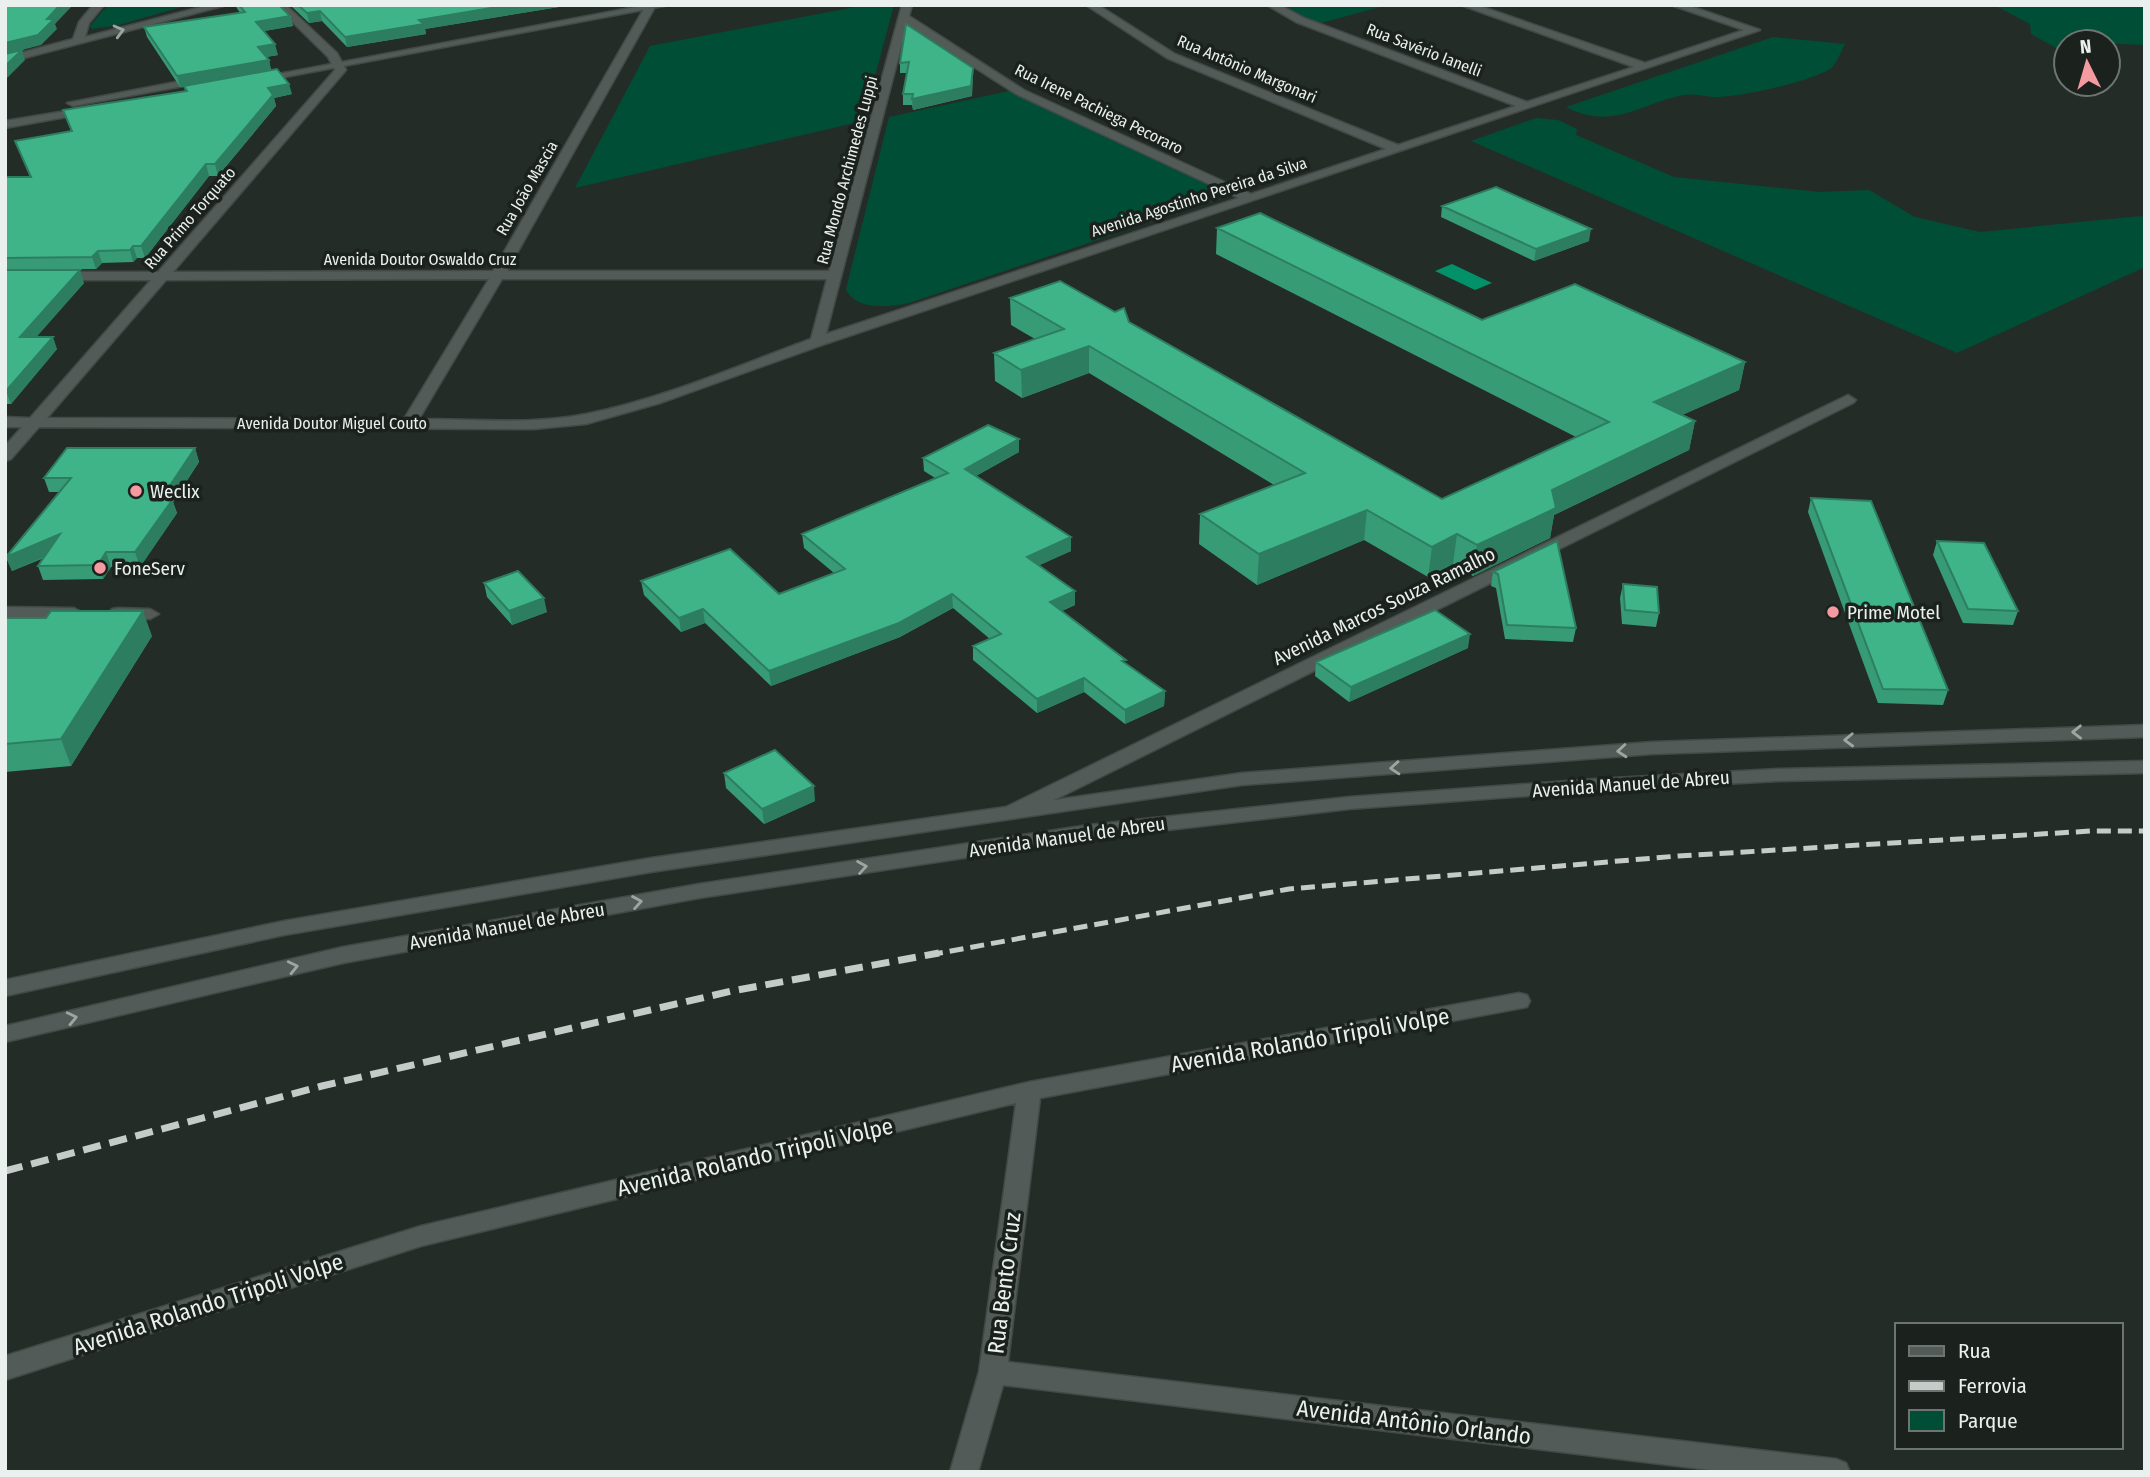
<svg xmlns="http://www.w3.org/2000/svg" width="2150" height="1477" font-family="'Fira Sans Condensed',sans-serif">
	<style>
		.green { fill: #004e36 }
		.water { fill: #029168 }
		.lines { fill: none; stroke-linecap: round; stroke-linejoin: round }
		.minor-casing { stroke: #424946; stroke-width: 3 }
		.tertiary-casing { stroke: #424946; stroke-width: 3 }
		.secondary-casing { stroke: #424946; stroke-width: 3 }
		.minor { fill: #525b57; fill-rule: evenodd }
		.tertiary { fill: #525b57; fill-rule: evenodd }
		.secondary { fill: #525b57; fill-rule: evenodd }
		.rail-far1 { stroke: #c5cbc8; stroke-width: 5; stroke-dasharray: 14 7; stroke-linecap: butt }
		.rail { stroke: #c5cbc8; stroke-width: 7; stroke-dasharray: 18 9; stroke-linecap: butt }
		.wall { fill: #379b76 }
		.shaded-wall { fill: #2d7e60 }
		.building { fill: #40b489; stroke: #2d7e60; stroke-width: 2 }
		.oneway { stroke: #9ea6a2 }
		.poi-dot { fill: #f49aa1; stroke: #1b221e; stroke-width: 2.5 }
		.labels { text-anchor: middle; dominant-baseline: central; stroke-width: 7; stroke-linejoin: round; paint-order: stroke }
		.far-street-label { font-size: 16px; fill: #eaf0ed; stroke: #1b221e }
		.poi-label { font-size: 19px; fill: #eaf0ed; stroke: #1b221e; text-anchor: start }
		.street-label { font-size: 19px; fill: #eaf0ed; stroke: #1b221e }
		.near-street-label { font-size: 23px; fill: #eaf0ed; stroke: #1b221e }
	</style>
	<rect width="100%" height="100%" fill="#242c28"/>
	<!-- green -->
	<path class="green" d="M108,5H188L119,25L92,29L90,26Z
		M866,5H894L863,121L575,188L650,46Z
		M1283,5H1388L1317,24Z
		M1994,5H2145V45L2066,42V47L2056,48L2031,34L2030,24Z
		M1773,37L1845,44C1841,51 1837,63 1831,68C1815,81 1739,97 1717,97C1706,97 1695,93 1684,95C1638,104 1613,131 1566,107Z
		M1009,91L1215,188L1218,197L1214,201L909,303C890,307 855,311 846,289L889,117Z
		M1536,118L1558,120L1577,129L1576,135L1674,177L1820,192L1869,190L1915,217L1980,232L2141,216L2145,218V267L1957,353L1471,141Z"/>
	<!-- water -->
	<path class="water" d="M1452,264L1492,283L1475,290L1435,271Z"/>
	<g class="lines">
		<defs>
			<path id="minor" d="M93,5H104L89,23L85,37L209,5H227L5,63V57L73,39L79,22Z
				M275,5H286L337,53L346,70L173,272L493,271L646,5H656L507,271H829L902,5H912L909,16L1024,90L1251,194L1386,149L1167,58L1086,5H1098L1175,54L1398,145L1516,106L1296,22L1267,5H1280L1304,18L1527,102L1634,67L1461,5H1477L1645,63L1744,30L1671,5H1687L1760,30L822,345L660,403L586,424L534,429L39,427L11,459L5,461V446L22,427H5V417L30,418L151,280H5V272H158L335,70L328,57ZM907,24L1016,94L1239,198L826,334ZM489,279L404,419L47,418L166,280ZM502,279H827L811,339C737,366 662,399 586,414C532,425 474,419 419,419Z
				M1848,395L1856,400L1853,403L1020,817H1006L1003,812L1006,807Z
				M5,607L74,608L83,613L74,618L5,617Z
				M118,608L150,609L159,614L150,619L112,617L109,613L112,609Z
				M1519,993L1527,995L1530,1001L1527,1007L1040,1098L1008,1362L1836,1459L1846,1463L1850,1472H1727L1003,1385L978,1472H950L979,1372L1016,1103L421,1246L5,1380V1356L421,1226L1029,1082Z"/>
			<path id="tertiary" d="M646,5H669L258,82L252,79Z
				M202,77L208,80L206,82L73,106L67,103Z
				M90,107L96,110L94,112L5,128V121Z"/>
			<path id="secondary" d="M2145,725V737L1652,754L1242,785L651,872L284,935L5,996V980L284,921L651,858L1242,773L1652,742Z
				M2145,761V773L1778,781L1595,791L1349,809L1089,839L699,898L343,963L5,1042V1026L343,947L699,884L1089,825L1349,797L1595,779L1778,769Z"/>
		</defs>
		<!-- minor casing -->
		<use href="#minor" class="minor-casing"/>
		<!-- tertiary casing -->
		<use href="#tertiary" class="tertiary-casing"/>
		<!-- secondary casing -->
		<use href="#secondary" class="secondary-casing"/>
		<!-- minor -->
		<use href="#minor" class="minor"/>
		<!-- tertiary -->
		<use href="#tertiary" class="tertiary"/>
		<!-- secondary -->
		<use href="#secondary" class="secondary"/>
		<!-- rail-far1 -->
		<path class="rail-far1" d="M929,955L1289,889L1678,856L2091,831H2145"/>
		<!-- rail -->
		<path class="rail" d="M5,1171L322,1086L732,991L939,953"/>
	</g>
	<!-- wall -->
	<path class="wall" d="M235,5H279L290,16L293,26L264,31L278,55L266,57L269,60L271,70L180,87L147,37L144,27L240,13Z
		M290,5H571L425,29L426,34L347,47L322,21L309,23Z
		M906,24L973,68L972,96L913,110L912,105H903V94L907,73H900V63Z
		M184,86L292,94L274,98L276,106L218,176H209L145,258H137L133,262L102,263L96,269L5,270V177H30L15,141L71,131L63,110L185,91Z
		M1442,206L1589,241L1534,261L1441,217Z
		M1217,228L1482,320L1745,362L1739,390L1682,415L1695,421L1689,450L1554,515L1550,538L1473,576L1453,564L1428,577L1364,540L1257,585L1199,544L1200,514L1274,485L1089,373L1022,398L995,381L994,353L1035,339L1011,325L1010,298L1129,322L1442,499L1576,437L1216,254Z
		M5,270L84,283L36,337L57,349L11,404H5Z
		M1019,439V452L976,476L1071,551L1039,565L1075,605L1062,611L1126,664L1165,691L1164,706L1125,724L1084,692L1037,713L973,660V646L990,639L953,608L900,637L771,686L705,623L681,632L644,595L641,581L779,594L834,573L804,548L802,534L935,478L924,471L923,458Z
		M195,448L199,462L173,502L177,513L140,567H111L103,579L43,580L38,566L44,558L12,571L6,557L59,492H49L44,478Z
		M1811,498L1948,690L1943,705L1878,703L1808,512Z
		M1937,541L2018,611L2013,625L1963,623L1933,555Z
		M1493,572L1576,628L1573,642L1505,639L1496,588L1491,586Z
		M484,583L547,612L512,625L487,597Z
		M1623,584L1659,613L1656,627L1622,624L1620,598Z
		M5,618L152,636L71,766L5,772Z
		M1468,648L1349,702L1315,676L1316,662Z
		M724,773L815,801L764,824L726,788Z"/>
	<!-- shaded-wall -->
	<path class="shaded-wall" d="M60,5H73L55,24L57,29L41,45L22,50L25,60L5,80V43L47,19Z
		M509,5H571L425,29L426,34L347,47L345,37L419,20Z
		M320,11L322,21L309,23L307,13Z
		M290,16L293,26L259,32L256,22Z
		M275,44L278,55L260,58L258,47Z
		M269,60L271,70L180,87L177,76Z
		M973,68L972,96L913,110L912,99Z
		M289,84L292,94L274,98L276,106L218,176L215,164L268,88Z
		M206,164L209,176L145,258L141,246Z
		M1591,229L1589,241L1534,261L1536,249Z
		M133,246L137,258L133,262L130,250Z
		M98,251L102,263L96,269L92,257Z
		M80,270L84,283L25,350L20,337Z
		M53,337L57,349L11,404L6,391Z
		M1089,346V373L1022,398L1021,370Z
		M1745,362L1739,390L1648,430L1654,402Z
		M1695,421L1689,450L1554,515L1550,538L1473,576L1477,545L1552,490Z
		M1019,439V452L965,482V469Z
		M195,448L199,462L173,502L177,513L140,567L135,552L161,499Z
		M1367,510L1364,540L1257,585L1259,554Z
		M60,534L65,548L12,571L6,557Z
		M1457,534L1453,564L1428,577L1432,547Z
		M1071,537V551L1027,571V557Z
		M106,552L111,567L103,579L98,565Z
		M1075,591V605L1050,616V602Z
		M952,594L953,608L900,637L771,686L769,671Z
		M544,598L547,612L512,625L509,611Z
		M703,609L705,623L681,632L679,618Z
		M143,611L152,636L71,766L61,739Z
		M1470,634L1468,648L1349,702L1351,687Z
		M1084,678V692L1037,713V699Z
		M1165,691L1164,706L1125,724V710Z
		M814,786L815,801L764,824L762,809Z"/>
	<!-- building -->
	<path class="building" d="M5,5H60L47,19H54L38,35L5,43Z
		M239,5H279L290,16L256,22L275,44L258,47L269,60L177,76L144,27L245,12Z
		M298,5H509L419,20L424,24L345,37L320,11L307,13Z
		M906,24L973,68L971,86L912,99L913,94H903L909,62L900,63Z
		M22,50L5,66V54Z
		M277,69L289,84L268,88L273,95L215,164H206L141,246H133L130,250L98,251L92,257L5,258V177H31L15,141L72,131L63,110L187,91L184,86Z
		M1496,187L1591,229L1536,249L1442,206Z
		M1260,213L1482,320L1575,284L1745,362L1654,402L1695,421L1552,490L1556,508L1477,545L1457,534L1432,547L1367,510L1259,554L1200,514L1305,473L1089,346L1021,370L994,353L1064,329L1010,298L1060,281L1115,312L1124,308L1129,322L1442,499L1609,422L1217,228Z
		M5,270H80L20,337H53L6,391Z
		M988,425L1019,439L965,469L1071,537L1027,557L1075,591L1050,602L1126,660L1122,661L1165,691L1125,710L1084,678L1037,699L973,646L1001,634L952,594L899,623L769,671L703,609L679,618L641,581L730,549L779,594L845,569L802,534L948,473L923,458Z
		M67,448H195L161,499H173L135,552H106L98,565L38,566L60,534L6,557L71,478H44Z
		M1811,498L1871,501L1948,690L1883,689Z
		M1557,541L1576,628L1507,625L1498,574L1493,572Z
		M1937,541L1984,543L2018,611L1968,609Z
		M518,571L544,598L509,611L484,583Z
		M1623,584L1657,587L1659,613L1625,610Z
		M1435,610L1470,634L1351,687L1316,662Z
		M51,611H143L61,739L5,744V618H46Z
		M775,750L814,786L762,809L724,773Z"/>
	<!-- one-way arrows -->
	<defs><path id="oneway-chevron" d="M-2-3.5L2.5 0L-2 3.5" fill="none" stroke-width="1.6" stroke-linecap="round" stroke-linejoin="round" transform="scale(1.75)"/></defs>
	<g class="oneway">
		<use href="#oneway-chevron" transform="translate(119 31) rotate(-15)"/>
		<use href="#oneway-chevron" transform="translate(2077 732) rotate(179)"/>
		<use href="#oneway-chevron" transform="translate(1849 740) rotate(178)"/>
		<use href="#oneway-chevron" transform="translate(1622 751) rotate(175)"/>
		<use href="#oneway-chevron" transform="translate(1395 768) rotate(176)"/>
		<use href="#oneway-chevron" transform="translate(862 867) rotate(-9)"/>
		<use href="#oneway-chevron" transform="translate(637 902) rotate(-10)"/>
		<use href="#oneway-chevron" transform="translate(293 967) rotate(-13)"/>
		<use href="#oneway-chevron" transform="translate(72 1018) rotate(-13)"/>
	</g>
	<!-- markers -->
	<g class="poi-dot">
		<circle cx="136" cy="491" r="7"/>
		<circle cx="100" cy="568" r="7"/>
		<circle cx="1833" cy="612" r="7"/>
	</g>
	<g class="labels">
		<!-- far-street labels -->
		<g class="far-street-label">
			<text transform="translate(1424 50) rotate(21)">Rua Savério Ianelli</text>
			<text transform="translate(1247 69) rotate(23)">Rua Antônio Margonari</text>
			<text transform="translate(1099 109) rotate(26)">Rua Irene Pachiega Pecoraro</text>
			<text transform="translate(847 170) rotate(-75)">Rua Mondo Archimedes Luppi</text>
			<text transform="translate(527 188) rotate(-60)">Rua João Mascia</text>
			<text transform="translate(1199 197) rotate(-18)">Avenida Agostinho Pereira da Silva</text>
			<text transform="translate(190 218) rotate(-49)">Rua Primo Torquato</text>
			<text x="420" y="259">Avenida Doutor Oswaldo Cruz</text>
			<text x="332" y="423">Avenida Doutor Miguel Couto</text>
		</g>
		<!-- poi labels -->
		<g class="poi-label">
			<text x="150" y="491">Weclix</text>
			<text x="114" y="568">FoneServ</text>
			<text x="1847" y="612">Prime Motel</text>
		</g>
		<!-- street labels -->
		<g class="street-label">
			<text transform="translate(1384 606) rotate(-26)">Avenida Marcos Souza Ramalho</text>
			<text transform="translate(1631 784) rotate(-4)">Avenida Manuel de Abreu</text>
			<text transform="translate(1067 837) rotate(-8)">Avenida Manuel de Abreu</text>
			<text transform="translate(507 926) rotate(-10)">Avenida Manuel de Abreu</text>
		</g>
		<!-- near-street labels -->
		<g class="near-street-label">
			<text transform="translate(1310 1040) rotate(-10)">Avenida Rolando Tripoli Volpe</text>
			<text transform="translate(755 1157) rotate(-13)">Avenida Rolando Tripoli Volpe</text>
			<text transform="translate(1004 1283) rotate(-83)">Rua Bento Cruz</text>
			<text transform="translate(208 1304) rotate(-18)">Avenida Rolando Tripoli Volpe</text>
			<text transform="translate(1414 1422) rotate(7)">Avenida Antônio Orlando</text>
		</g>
	</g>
	<!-- border -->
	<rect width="2150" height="1477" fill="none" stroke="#eaf0ed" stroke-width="14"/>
	<!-- legend -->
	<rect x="1895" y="1323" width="228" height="126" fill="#1b221e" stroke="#6e7471" stroke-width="2"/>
	<rect x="1909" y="1346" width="35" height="10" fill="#525b57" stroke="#6e7471" stroke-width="2"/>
	<text x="1958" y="1358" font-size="21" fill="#eaf0ed">Rua</text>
	<rect x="1909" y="1381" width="35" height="10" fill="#c5cbc8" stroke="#6e7471" stroke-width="2"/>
	<text x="1958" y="1393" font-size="21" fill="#eaf0ed">Ferrovia</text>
	<rect x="1909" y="1410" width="35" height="21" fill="#004e36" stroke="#6e7471" stroke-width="2"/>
	<text x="1958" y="1428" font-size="21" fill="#eaf0ed">Parque</text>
	<!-- north arrow -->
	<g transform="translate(2087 63) rotate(355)"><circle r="33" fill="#1b221e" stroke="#6e7471" stroke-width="2"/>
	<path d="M0-5L12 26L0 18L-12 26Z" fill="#f49aa1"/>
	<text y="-10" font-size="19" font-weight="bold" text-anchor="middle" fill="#eaf0ed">N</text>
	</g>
</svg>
